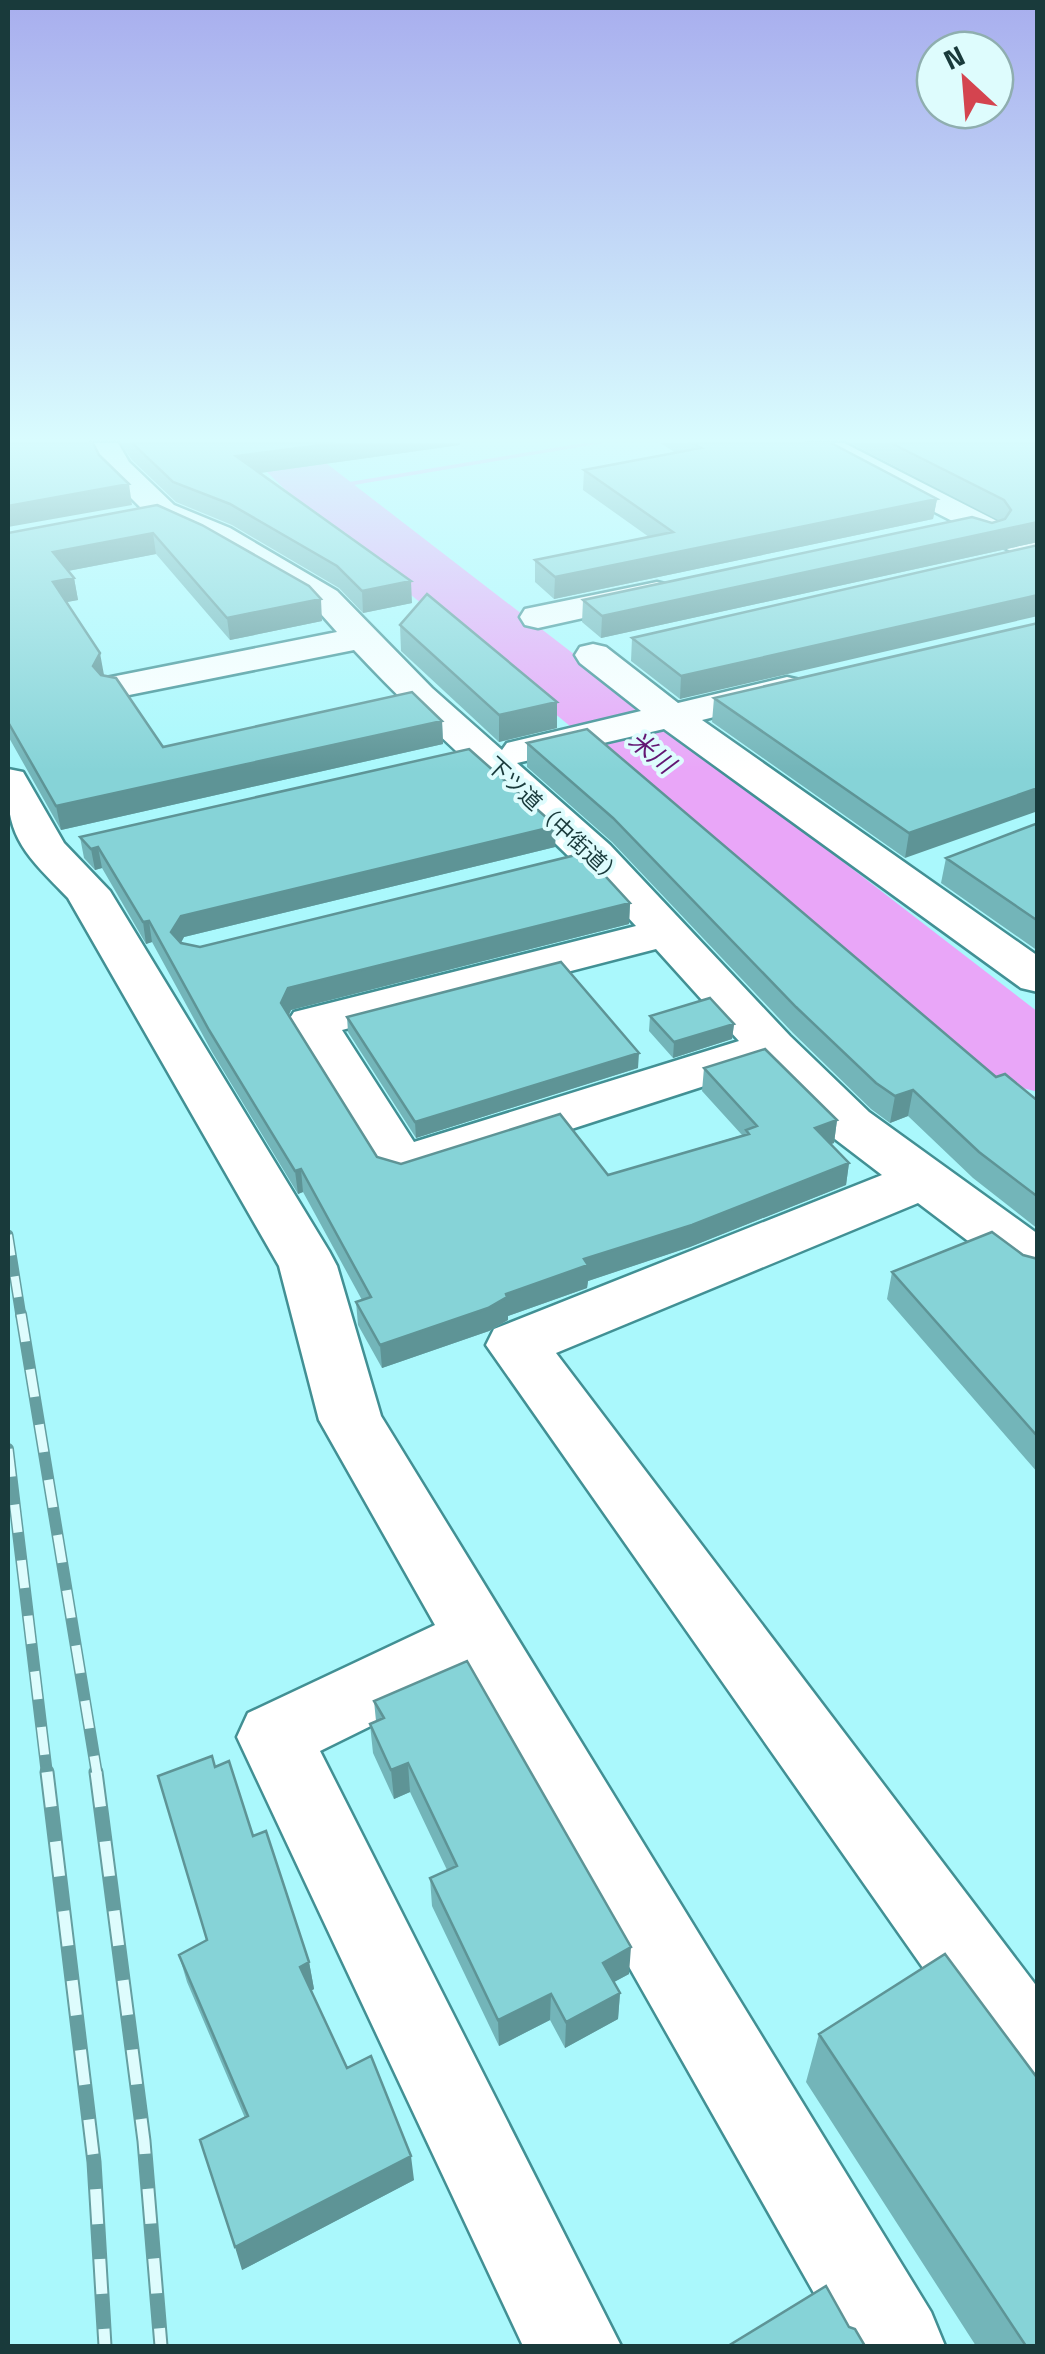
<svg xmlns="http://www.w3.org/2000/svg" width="1045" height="2354" font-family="'Titillium Web','Noto Sans JP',sans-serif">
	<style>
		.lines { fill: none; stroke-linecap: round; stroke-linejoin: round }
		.stream { fill: #e9a6f8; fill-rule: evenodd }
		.river { fill: #e9a6f8; fill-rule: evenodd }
		.minor-casing { stroke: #429094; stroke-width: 5 }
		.minor { fill: #fff; fill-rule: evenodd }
		.rail-far2-casing { stroke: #659ea0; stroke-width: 11 }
		.rail-far1-casing { stroke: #659ea0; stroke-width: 12 }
		.rail-casing { stroke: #659ea0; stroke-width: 15 }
		.rail-far2 { stroke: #defcfd; stroke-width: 8; stroke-dasharray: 21; stroke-linecap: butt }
		.rail-far1 { stroke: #defcfd; stroke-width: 9; stroke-dasharray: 28; stroke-linecap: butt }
		.rail { stroke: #defcfd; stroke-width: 11; stroke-dasharray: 35; stroke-linecap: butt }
		.wall { fill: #73b5b9 }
		.shaded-wall { fill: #5e9496 }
		.building { fill: #86d3d7; stroke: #5e9496; stroke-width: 2.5 }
		.labels { text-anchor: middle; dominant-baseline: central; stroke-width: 8; stroke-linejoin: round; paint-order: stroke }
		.far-street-label { font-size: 22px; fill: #193a3b; stroke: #defcfd }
		.far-water-label { font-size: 25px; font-style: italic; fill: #631673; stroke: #defcfd }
	</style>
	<rect width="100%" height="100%" fill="#aaf8fc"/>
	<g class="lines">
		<!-- stream -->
		<path class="stream" d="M584,443H604L318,491L313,488Z"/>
		<!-- river -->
		<path class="river" d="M237,443H300L1038,1012V1092L1003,1083L297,501Z"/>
		<defs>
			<path id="minor" d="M90,443H118L129,462L174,505L230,528L337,591L432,688L502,750L507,743L641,711L580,663L575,655L580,647L593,644L606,647L678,703L787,677L800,680L806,688L800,696L702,720L1038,956V992L1021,988L664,729L517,763L610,845L790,1036L869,1112L1038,1234V1284L1017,1278L918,1203L556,1353L1038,1988V2102L1008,2089L486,1345L494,1329L882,1175L831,1136L763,1067L420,1178L401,1183L382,1178L287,1023L294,1012L636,926C548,828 444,747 354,650L119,697L106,694L100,686L106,678L337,632L313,605L206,542L152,519L105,472ZM656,949L739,1041L414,1142L342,1030Z
				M807,443H844L1038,542V565L812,449Z
				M657,582L669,585L674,592L669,599L538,628L525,625L520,617L525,609Z
				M8,769L23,772L64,843L110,891L329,1251L337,1266L381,1416L931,2312L945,2346H844L466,1679L320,1751L621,2346H523L237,1737L248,1713L435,1625L319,1420L279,1266L68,898C23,852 4,836 8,769Z"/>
		</defs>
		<!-- minor casing -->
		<use href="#minor" class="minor-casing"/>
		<!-- minor -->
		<use href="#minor" class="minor"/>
		<defs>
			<path id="rail-far2" d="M8,1235L21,1316"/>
			<path id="rail-far1" d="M21,1314L97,1774
				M8,1449L47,1774"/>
			<path id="rail" d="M47,1772L94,2162L105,2346
				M96,1772L144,2141L161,2346"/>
		</defs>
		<!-- rail-far2 casing -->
		<use href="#rail-far2" class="rail-far2-casing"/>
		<!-- rail-far1 casing -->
		<use href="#rail-far1" class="rail-far1-casing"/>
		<!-- rail casing -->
		<use href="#rail" class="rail-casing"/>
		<!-- rail-far2 -->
		<use href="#rail-far2" class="rail-far2"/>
		<!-- rail-far1 -->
		<use href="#rail-far1" class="rail-far1"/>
		<!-- rail -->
		<use href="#rail" class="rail"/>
	</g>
	<!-- wall -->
	<path class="wall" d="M120,443H460V445L260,473L412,603L363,613L339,588L232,525L176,502L132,460Z
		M660,443H831L937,499L933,519L554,599L535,582V560L649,537L583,490L584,470L676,453Z
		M850,443H1038V542L601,638L582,622L583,600L1000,521Z
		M157,505L322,621L230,640L156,554L68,571L74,578L78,600L66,602L104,675L163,747L442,721L443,744L61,830L8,736V533Z
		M1038,545L680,699L631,661L632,638Z
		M1038,623L905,858L712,722L714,698Z
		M400,625L557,702V728L499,742L401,651Z
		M527,743L996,1077L1038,1101V1229L973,1178L908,1116L890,1123L871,1109L793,1033L612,842L527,767Z
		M1038,823V951L941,883L946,858Z
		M556,826L555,847L184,937L181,943L200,947L630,903L629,924L291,1010L289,1015L377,1157L401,1164L608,1175L742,1135L702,1091L704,1068L837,1120L834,1143L831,1144L849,1163L846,1185L690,1247L588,1281L587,1288L508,1316V1320L489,1331L382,1368L358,1325L356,1302L362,1300L303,1192L298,1194L212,1052L152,942L146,944L102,868L95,870L84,858L80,837Z
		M650,1016L734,1024L732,1039L673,1058L649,1031Z
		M347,1017L638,1068L416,1138L348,1032Z
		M1023,1255L1038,1259V1473L887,1299L892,1272Z
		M374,1701L629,1974L614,1982L620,1993L618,2019L565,2048L550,2020L499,2046L432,1906L430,1878L447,1870L410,1792L394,1799L373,1753L370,1724L376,1721Z
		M215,1767L253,1836L309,1962L314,1989L311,1991L347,2068L414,2180L242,2270L245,2118L187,1982L179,1955L206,1941Z
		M819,2034L1038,2346H976L806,2082Z"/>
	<!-- shaded-wall -->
	<path class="shaded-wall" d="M336,443H460V445L238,476L236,456Z
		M129,484L132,505L8,527V506Z
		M937,499L933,519L554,599L555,577Z
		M1038,522V542L601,638L602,616Z
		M153,533L156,554L57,573L53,552Z
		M74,578L78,600L57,604L53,582Z
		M411,581L412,603L363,613L362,591Z
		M1038,595V616L680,699L681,676Z
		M321,599L322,621L230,640L227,618Z
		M100,653L104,675L97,688L93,666Z
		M557,702V728L499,742V715Z
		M442,721L443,744L61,830L56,806Z
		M1038,788V811L905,858L909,833Z
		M556,826L555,847L184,937L175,953L171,932L181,916Z
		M98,847L102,868L95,870L91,849Z
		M630,903L629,924L291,1010L284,1025L281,1003L288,988Z
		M149,921L152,942L146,944L143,922Z
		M734,1024L732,1039L673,1058L674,1042Z
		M639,1053L638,1068L416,1138L415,1122Z
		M913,1090L908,1116L890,1123L895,1096Z
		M837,1120L834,1143L812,1151L815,1128Z
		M849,1163L846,1185L690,1247L588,1281L587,1288L508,1316V1320L489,1331L382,1368L380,1345L506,1294L584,1259Z
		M301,1169L303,1192L298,1194L295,1171Z
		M408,1763L410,1792L394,1799L391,1770Z
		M631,1947L629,1974L601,1989L603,1963Z
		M309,1962L314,1989L305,1994L300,1967Z
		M620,1993L618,2019L565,2048L566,2022Z
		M551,1994L550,2020L499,2046L498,2020Z
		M411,2156L414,2180L242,2270L235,2247Z"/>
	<!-- building -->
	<path class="building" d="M8,443H93L99,455L129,484L8,506Z
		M132,443H336L236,456L411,581L362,591L337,566L230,504L173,482Z
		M692,443H831L937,499L555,577L535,560L673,532L584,470L701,448Z
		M891,443H1038V522L602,616L583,600L972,517L992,523L1005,519L1011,510L1004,500Z
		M157,505L202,525L309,586L321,599L227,618L153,533L53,552L74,578L53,582L100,653L93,666L101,675L116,678L163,747L412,692L442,721L56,806L8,722V533Z
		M1038,545V595L681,676L632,638Z
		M427,594L557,702L499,715L400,625Z
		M1038,623V788L909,833L714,698Z
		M587,729L996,1077L1005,1074L1038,1101V1197L979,1152L913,1090L895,1096L876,1083L796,1007L613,818L527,743Z
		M469,749L556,826L181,916L171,932L181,943L200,947L584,853L630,903L288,988L281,1003L377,1157L401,1164L560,1114L608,1175L749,1134L746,1130L757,1126L704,1068L765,1049L837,1120L815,1128L849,1163L692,1225L584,1259L588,1265L506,1294L507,1297L488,1308L380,1345L356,1302L371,1297L301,1169L295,1171L209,1030L149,921L143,922L98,847L91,849L80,837Z
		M1038,823V921L946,858Z
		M561,962L639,1053L415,1122L347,1017Z
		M710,998L734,1024L674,1042L650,1016Z
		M992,1232L1023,1255L1038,1259V1437L892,1272Z
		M467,1661L631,1947L603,1963L620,1993L566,2022L551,1994L498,2020L430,1878L457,1866L408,1763L391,1770L370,1724L384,1718L374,1701Z
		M212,1756L215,1767L229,1761L253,1836L266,1831L309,1962L300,1967L347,2068L371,2056L411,2156L235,2247L200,2140L248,2116L179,1955L207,1940L158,1776Z
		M945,1954L1038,2079V2346H1026L819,2034Z
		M826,2286L849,2327L855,2329L865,2346H728Z"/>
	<!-- sky -->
	<linearGradient id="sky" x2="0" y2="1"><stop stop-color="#a8aeee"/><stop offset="0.57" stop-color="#d9fcfe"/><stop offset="1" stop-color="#d9fcfe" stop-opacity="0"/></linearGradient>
	<rect width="1045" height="772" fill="url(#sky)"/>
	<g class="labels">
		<!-- far-street labels -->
		<g class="far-street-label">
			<text transform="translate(555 821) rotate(43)">下ツ道（中街道）</text>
		</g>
		<!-- far-water labels -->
		<g class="far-water-label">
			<text transform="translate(652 752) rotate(39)">米川</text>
		</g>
	</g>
	<!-- border -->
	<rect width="1045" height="2354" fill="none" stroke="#193a3b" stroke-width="20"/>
	<!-- north arrow -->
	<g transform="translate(965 80) rotate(334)"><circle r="48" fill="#defcfd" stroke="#8faeaf" stroke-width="2.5"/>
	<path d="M0-8L18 38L0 25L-18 38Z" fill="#d4444f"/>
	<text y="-15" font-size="28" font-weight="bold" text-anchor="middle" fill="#193a3b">N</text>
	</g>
</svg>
